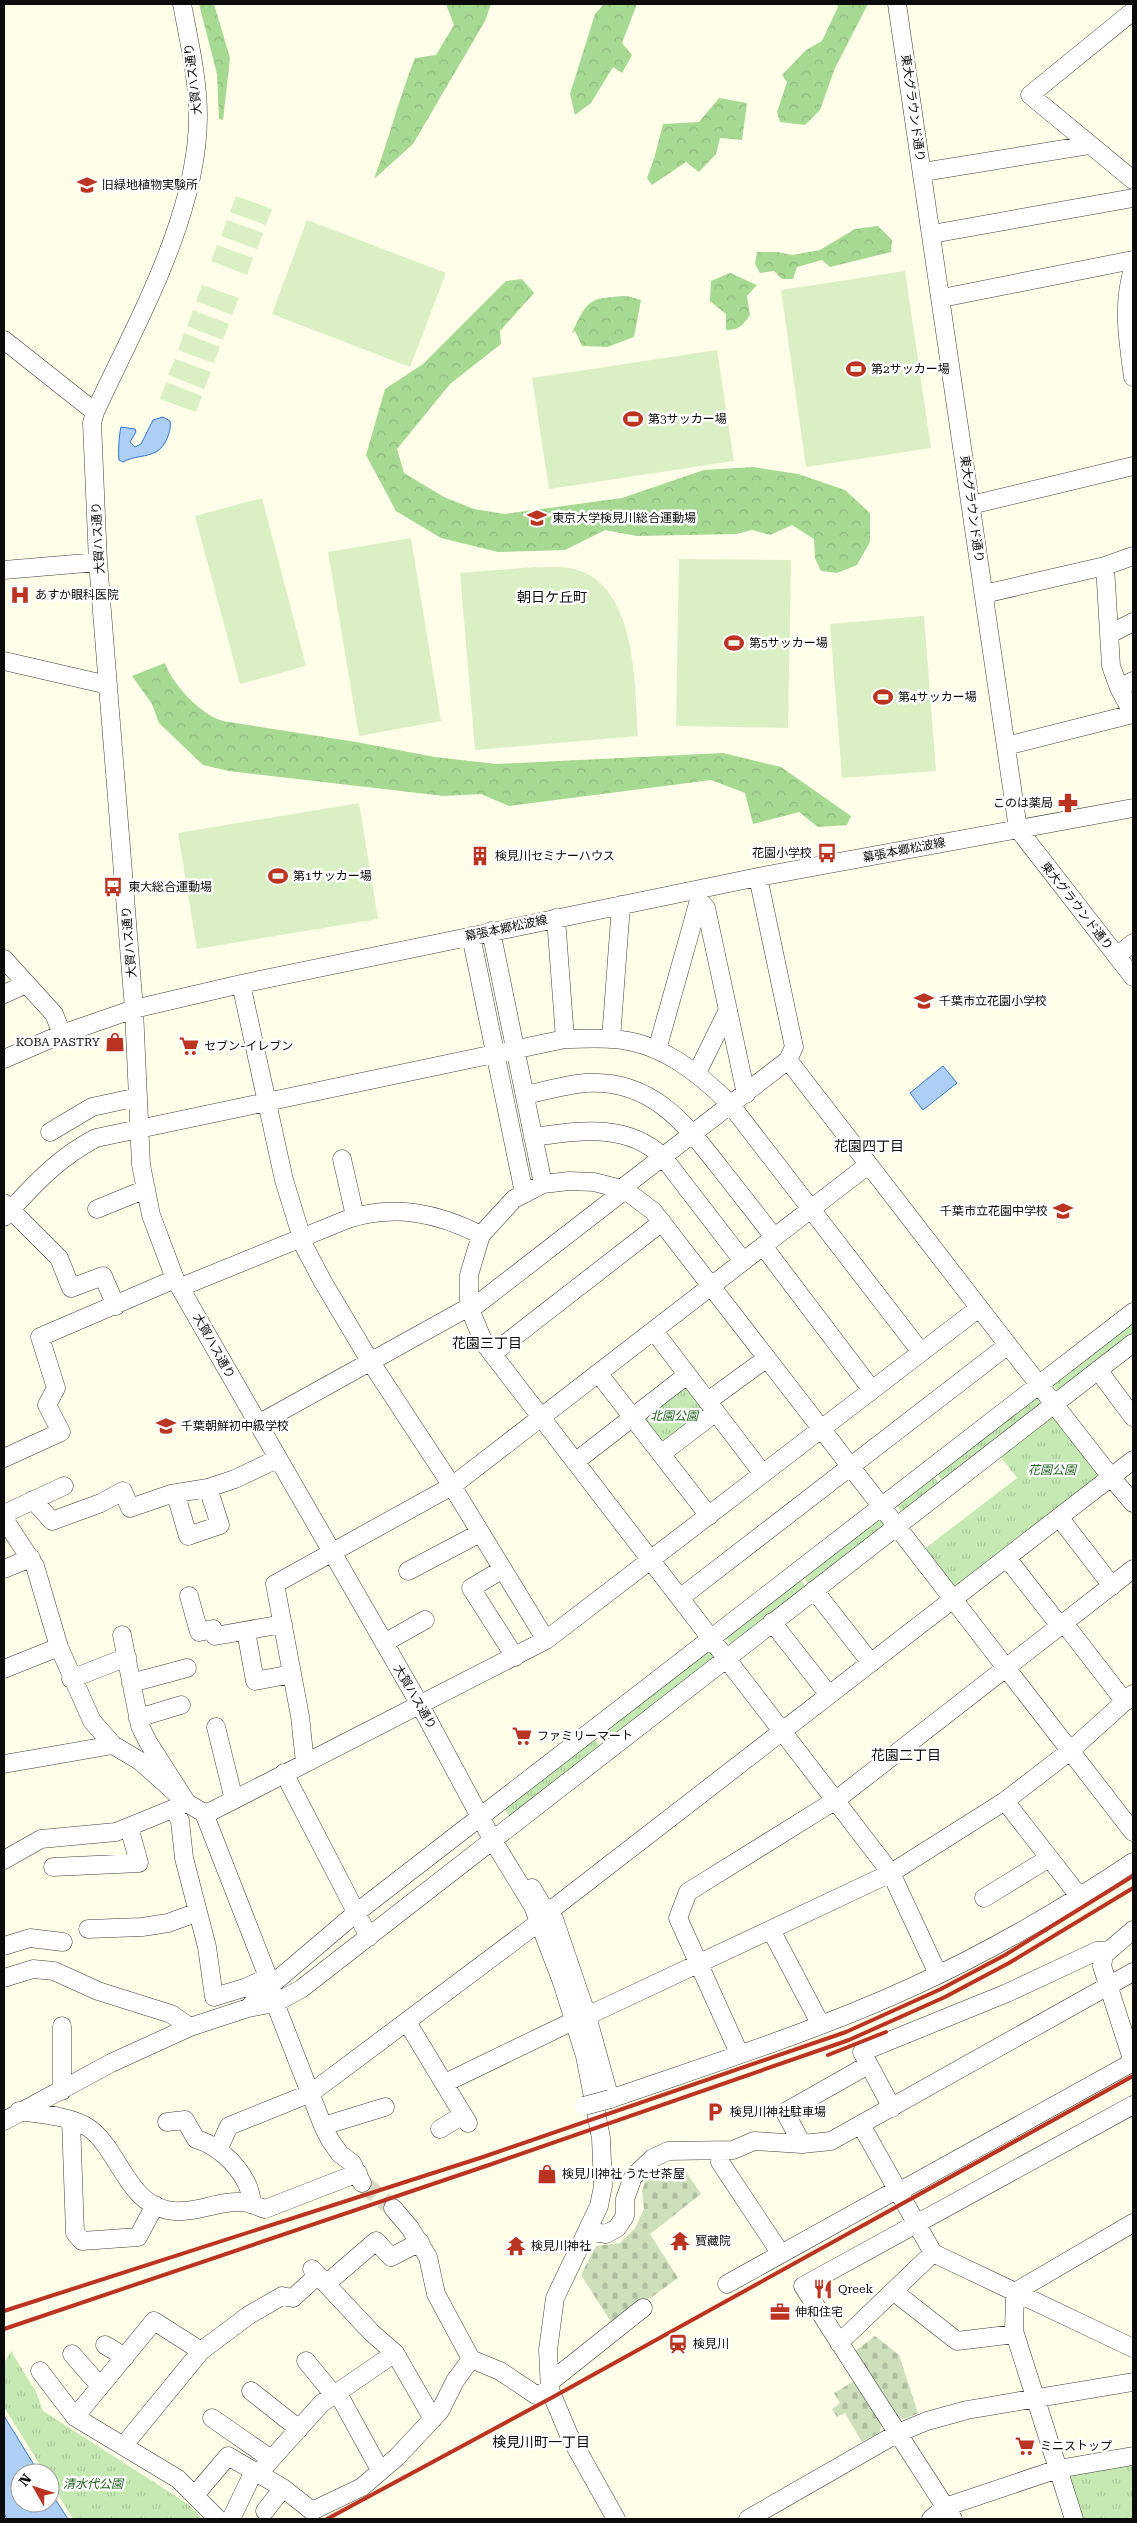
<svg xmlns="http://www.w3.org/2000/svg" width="1137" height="2523" font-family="'Roboto Serif','Noto Sans JP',serif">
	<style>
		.grass { fill: url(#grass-tufts) }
		.forest { fill: url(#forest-crowns) }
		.cemetery { fill: url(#cemetery-stones) }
		.pitch { fill: #daf0c4 }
		.water { fill: #adcff6; stroke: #3377ce }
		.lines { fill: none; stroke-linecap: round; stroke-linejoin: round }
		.minor-tunnel { stroke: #dadac7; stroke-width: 18; stroke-dasharray: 18 9; stroke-linecap: butt }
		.minor-casing { stroke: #3e3e3e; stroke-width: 19 }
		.minor { stroke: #fff; stroke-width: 18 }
		.rail { stroke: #bb3422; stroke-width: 4 }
		.minor-bridge-casing { stroke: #3e3e3e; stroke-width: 19; stroke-linecap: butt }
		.minor-bridge { stroke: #fff; stroke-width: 18 }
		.labels { text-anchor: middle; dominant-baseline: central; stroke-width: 5; stroke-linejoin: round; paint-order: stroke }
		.street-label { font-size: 12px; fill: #0b0b0b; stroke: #fff }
		.poi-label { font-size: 12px; fill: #0b0b0b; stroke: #fff; text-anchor: start }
		.park-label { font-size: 12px; font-style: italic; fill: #1e621b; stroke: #fff }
		.neighbourhood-label { font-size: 14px; fill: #0b0b0b; stroke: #fff }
	</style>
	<defs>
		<pattern id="grass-tufts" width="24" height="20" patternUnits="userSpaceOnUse" patternTransform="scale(1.25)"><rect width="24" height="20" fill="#c6e9b3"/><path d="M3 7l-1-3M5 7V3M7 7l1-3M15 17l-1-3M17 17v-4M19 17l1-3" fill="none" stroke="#a9c699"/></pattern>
		<pattern id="forest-crowns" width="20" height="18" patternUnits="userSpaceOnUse" patternTransform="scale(1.25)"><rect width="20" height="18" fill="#a6d992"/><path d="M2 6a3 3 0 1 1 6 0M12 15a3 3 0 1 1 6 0" fill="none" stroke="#8eb97d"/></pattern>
		<pattern id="cemetery-stones" width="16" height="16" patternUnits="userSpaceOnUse" patternTransform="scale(1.25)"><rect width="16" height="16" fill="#cddfbb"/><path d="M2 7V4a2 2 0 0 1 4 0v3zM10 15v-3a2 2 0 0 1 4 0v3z" fill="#afbe9f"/></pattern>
	</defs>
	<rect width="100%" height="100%" fill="#fffee8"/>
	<!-- grass -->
	<path class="grass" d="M1133,1318V1338L1059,1392L1053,1385Z
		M685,1384L709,1409L665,1447L642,1417Z
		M1037,1396L1043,1403L944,1484L935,1471Z
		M1051,1417H1057L1099,1473L1098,1480L957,1588H951L923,1550L1017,1478L1000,1456Z
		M932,1474L941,1486L902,1513L896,1505Z
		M881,1517L887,1524L811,1587L802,1575Z
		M798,1577L808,1589L731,1645L725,1636Z
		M710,1649L716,1657L611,1737L606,1729Z
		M595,1739L600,1746L511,1819L502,1806Z
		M11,2351L36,2392L43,2411L188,2504L202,2519H73L50,2481V2473H45L4,2407V2363Z
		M1133,2460V2519H1080L1066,2476Z"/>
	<!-- forest -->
	<path class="forest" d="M199,4H214L230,58L223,120L219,119L217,74Z
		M446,4H491L485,21L413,144L374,179C389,139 399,98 415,58L436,55L454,25Z
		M604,4H637L622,43L632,55L622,73L613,67L591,103L575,115L570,94L595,14Z
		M837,4H868L835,68L820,110L805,125L780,122L777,112L787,82L782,75L806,50L822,41L838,7Z
		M719,98L747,103L742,140L720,138L716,154L699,172L686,162L652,185L647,178L654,159L663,124L699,122Z
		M878,226L892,240L891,252L830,267L822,260L797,267L793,279H782L774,271L760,273L755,264L757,252H778L792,255L820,250L855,229Z
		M730,273L757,285L747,296L750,315C743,325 739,330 726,330V314L710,301L711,281Z
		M522,279L534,293L500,331L501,344L450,384L397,449L404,473L444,497L474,509L505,514L622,498L704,470L753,467L798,474L845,490L870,513V542L857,565L837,573L821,571L815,558L814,539L792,525L770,535L752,530L736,534L637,536L605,530L565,550L498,552L441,538L396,511L366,455L385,389L423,364L506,281Z
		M627,296L641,300L634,337L607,347L582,346L575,331L572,333C588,298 590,298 627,296Z
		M165,663C172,684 201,715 223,721L356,742L435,757L496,764L723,753L781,767L851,816L847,825L818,827L799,812L753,824L745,793L711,780L509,806L481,794L444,796L229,771L203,765L159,723L152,704L132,676Z"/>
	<!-- cemetery -->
	<path class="cemetery" d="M682,2166L701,2194L650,2234L678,2278L613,2325L581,2275L596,2246L620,2243L635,2228L644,2209L642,2190L646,2180L664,2168Z
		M875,2336L899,2355L918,2413L905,2419L895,2417L854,2352Z
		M854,2381L882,2423L880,2432L862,2442L845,2413L837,2417L832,2409L840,2403L834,2393Z"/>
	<!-- pitch -->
	<path class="pitch" d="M236,196L272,209L266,225L230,212Z
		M227,220L263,233L257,249L221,236Z
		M307,220L446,273L410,367L272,314Z
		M217,245L253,258L247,275L211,261Z
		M905,271L931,448L806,467L781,290Z
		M202,285L239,298L232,315L196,301Z
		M193,310L229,324L223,340L187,326Z
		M184,333L220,347L214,363L178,350Z
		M717,350L734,461L549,489L532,378Z
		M175,359L211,372L204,389L168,375Z
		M166,382L202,396L196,412L160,399Z
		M262,498L306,666L240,684L195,516Z
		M411,538L441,721L359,736L328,552Z
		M679,559L791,560L788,728L676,726Z
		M535,567C546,568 558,566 569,568C637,579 635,684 638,736L475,750L460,573Z
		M924,616L936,771L842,778L830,624Z
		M359,803L378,919L197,949L178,833Z"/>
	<!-- water -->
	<path class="water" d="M163,417L170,421C172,431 165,447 156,452C147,457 133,456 123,462L119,460C118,454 119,434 121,427L135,429L136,432L130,442L135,447L141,444L153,420Z
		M943,1066L957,1083L923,1110L910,1093Z
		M4,2416L39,2473H20V2503H50V2491L68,2519H7L4,2513Z"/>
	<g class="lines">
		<!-- minor-tunnel -->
		<path class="minor-tunnel" d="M362,2183L393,2208"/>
		<defs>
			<path id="minor" d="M182,4C189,41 198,79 198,116C198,216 136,323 95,412L92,423L98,562L134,1009L141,1165L151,1215L175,1279L420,1705L492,1839L533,1906L562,1982L585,2056L601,2138L603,2186L599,2206L555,2298L548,2350L550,2390L569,2435L616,2519
				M897,4L1018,829L1133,977
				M1133,11L1030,95L1133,180
				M923,172L1089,145
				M932,234L1133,198
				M1133,269C1122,305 1128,340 1133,377
				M942,298L1133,260
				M4,340L95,412
				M971,505L1133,466
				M1105,566L1111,666L1119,688L1133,714
				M4,570L98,562
				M984,594L1105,566L1133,556
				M1110,634L1133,622
				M4,661L108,685
				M1119,688L1133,681
				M1006,746L1133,714
				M699,900L706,908L746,1094
				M556,918L565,1039
				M491,931L543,1184
				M471,936L524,1193
				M1117,956L1133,943
				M4,959L54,1014L62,1034
				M241,984L284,1180L305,1248L323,1282L370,1361L452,1486L546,1640
				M4,994L26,984
				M611,1039L621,905
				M657,1050L699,900V891
				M4,1059L62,1034L134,1009L241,984L758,877L1133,808
				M788,1060L1008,1345L1111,1477L1133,1503
				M697,1073L728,1010
				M525,1095C544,1091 565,1085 585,1083C651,1079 684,1122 720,1168C738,1191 756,1214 774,1237
				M50,1132L92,1107L138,1097
				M533,1137C579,1131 626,1122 663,1157L743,1261
				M342,1159L355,1216
				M621,1189L788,1060L794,1047L758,877
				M4,1203L59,1258L71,1288L103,1276L116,1306
				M97,1209L146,1189
				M4,1217C34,1185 56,1159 96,1138L565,1039C580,1039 596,1038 611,1039C659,1041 698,1072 730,1104L921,1352
				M763,1246L872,1390
				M181,1287L348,1219C395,1204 438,1213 481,1235
				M470,1310L625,1190
				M654,1331L763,1474
				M492,1354L662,1222
				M1098,1370L1133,1417
				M599,1374L709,1516
				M708,1401L767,1358
				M258,1424L469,1307
				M661,1454L716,1412
				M4,1458L61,1432L47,1405L56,1388L40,1337L175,1279
				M575,1462L687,1375
				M176,1495L188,1536L220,1525L208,1488
				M33,1500L52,1521L101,1503L123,1491L130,1508L171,1494L208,1488L235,1479L277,1459
				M4,1514L64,1486
				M1059,1517L1112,1586
				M4,1519L35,1566L59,1647L92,1721L113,1745L140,1761L187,1803L204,1813L268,1977L275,2003L323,2126L330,2140L340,2154L352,2163L362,2183
				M1007,1558L1060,1626
				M4,1569L31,1558
				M503,1569L471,1588L515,1657
				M408,1571L480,1533
				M814,1590L871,1663
				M189,1596L199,1632L213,1629L215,1636L283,1624
				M680,1598L1008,1345
				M772,1622L829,1695
				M1064,1623L1125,1702
				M246,1631L255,1681L292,1674
				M384,1643L425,1620
				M4,1669L59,1647
				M71,1679L127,1657
				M131,1683L187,1668
				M138,1718L181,1705
				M216,1727L234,1800
				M305,1763L300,1716L275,1584L452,1486L868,1165
				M4,1764L113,1745
				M284,1773L369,1937
				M1005,1801L1079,1896
				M174,1809L180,1821L184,1858L207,1947L214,1997L247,1987L268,1977
				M204,1813L212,1811L546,1640L979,1308
				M4,1860L41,1839L116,1832L187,1803L148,1742L140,1726L122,1635
				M53,1867L139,1863L129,1827
				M532,1888L542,1905L551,1910L587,2016L610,2099C711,2064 814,2032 912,1987C989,1952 1063,1909 1133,1862
				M984,1898L1049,1858
				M551,1910L1133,1460
				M88,1929L142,1927L168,1923L198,1912
				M771,1930L821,2025
				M1133,1930L1104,1955L1102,1966L1133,2062
				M4,1946L30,1938L63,1942
				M938,1974L891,1873L484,1343L469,1307V1275L481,1235L514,1199L543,1184L569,1181L594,1182L625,1190L653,1211L1133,1832
				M4,1978L33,1969L54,1971L98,1991L171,2014L190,2027
				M248,2008L270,1986L356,1913L1133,1312
				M587,2016L891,1873L1005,1801L1070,1751L1133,1694
				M407,2022L468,2123
				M739,2053L678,1918L688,1892L836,1800L1133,1569
				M445,2083L565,2025
				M62,2091V2026
				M892,2108L862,2052L1007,1993L1097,1951L1110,1950
				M19,2111C40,2114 72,2116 89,2128C119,2150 127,2202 167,2210C193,2216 221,2198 247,2203C253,2204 259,2207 265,2209L358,2173
				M71,2120L75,2233L82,2241L138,2237L155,2205
				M4,2121L111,2063L190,2027L248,2008L275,2003L301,1989L1133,1343
				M167,2122L185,2120L196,2139C217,2145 236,2163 246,2182C250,2189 251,2198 253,2205
				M861,2125L933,2253L1133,2348
				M323,2126L385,2107
				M440,2129L463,2115
				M802,2144L785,2112L868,2065
				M218,2150L229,2126L311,2093L534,1926
				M720,2162L781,2254
				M900,2191L1133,2062
				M393,2208L410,2228L428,2257L436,2294L471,2359L500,2371L536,2395L550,2390
				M587,2231L606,2234L617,2228L625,2216V2199L633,2177L653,2158L668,2151L733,2150L754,2141L802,2144L831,2141L1133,1972
				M312,2269L372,2333L395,2353L433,2419
				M326,2284L376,2241L391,2257L420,2242
				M727,2284L898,2189
				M893,2291L957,2341L1015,2334
				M839,2343L933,2253
				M105,2345L125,2357
				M72,2354L100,2386
				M306,2361L333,2394L341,2399L380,2470
				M40,2371L75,2417L178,2479L218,2519
				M550,2382L643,2308
				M251,2391L299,2429
				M75,2417L154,2321L201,2351
				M212,2418L271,2459
				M124,2445L201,2351L249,2315L282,2296L293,2298L318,2275
				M258,2474L322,2403L395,2353
				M195,2495L228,2456L283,2488L312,2511L362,2487L397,2457L440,2411L455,2381L471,2359
				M265,2511L283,2488
				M231,2519L254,2471
				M748,2519L898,2433L927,2421L967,2410L1133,2382
				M931,2519L945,2507L1058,2469L1133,2456
				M953,2519L803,2286L1133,2105
				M1074,2519L1014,2331L1015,2292L1133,2223"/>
		</defs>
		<!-- minor casing -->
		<use href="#minor" class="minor-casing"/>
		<!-- minor -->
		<use href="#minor" class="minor"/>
		<!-- rail -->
		<path class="rail" d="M828,2055L886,2032
			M4,2311L483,2157L846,2032L941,1989L1005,1955L1133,1876
			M4,2329L489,2165L849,2040L945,1997L1009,1963L1133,1888
			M327,2519L553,2397L1133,2076"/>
		<defs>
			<path id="minor-bridge" d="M584,2106L610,2099"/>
		</defs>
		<!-- minor-bridge casing -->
		<use href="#minor-bridge" class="minor-bridge-casing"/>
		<!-- minor-bridge -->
		<use href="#minor-bridge" class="minor-bridge"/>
	</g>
	<!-- icons -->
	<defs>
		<symbol id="university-bare" viewBox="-9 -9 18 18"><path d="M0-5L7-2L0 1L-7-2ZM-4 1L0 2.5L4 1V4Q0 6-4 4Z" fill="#bb3422" stroke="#fff" stroke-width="2.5" paint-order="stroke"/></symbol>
		<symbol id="stadium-bare" viewBox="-9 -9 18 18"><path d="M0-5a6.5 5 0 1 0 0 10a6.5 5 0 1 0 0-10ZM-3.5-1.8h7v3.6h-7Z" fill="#bb3422" stroke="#fff" stroke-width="2.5" paint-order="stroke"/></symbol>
		<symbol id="hospital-bare" viewBox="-9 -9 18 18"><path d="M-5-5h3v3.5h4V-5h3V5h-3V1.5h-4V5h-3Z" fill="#bb3422" stroke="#fff" stroke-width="2.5" paint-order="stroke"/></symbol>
		<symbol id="pharmacy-bare" viewBox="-9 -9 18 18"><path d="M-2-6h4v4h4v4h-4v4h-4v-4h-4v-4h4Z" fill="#bb3422" stroke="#fff" stroke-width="2.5" paint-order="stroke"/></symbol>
		<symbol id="bus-bare" viewBox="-9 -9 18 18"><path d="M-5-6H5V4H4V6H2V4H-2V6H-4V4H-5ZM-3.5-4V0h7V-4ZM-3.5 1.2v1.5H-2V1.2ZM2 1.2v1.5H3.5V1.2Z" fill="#bb3422" stroke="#fff" stroke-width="2.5" paint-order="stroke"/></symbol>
		<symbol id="building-bare" viewBox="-9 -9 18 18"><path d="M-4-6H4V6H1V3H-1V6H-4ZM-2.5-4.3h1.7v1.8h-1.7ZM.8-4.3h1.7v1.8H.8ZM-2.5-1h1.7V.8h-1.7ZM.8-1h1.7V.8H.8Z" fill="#bb3422" stroke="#fff" stroke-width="2.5" paint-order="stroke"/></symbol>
		<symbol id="school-bare" viewBox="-9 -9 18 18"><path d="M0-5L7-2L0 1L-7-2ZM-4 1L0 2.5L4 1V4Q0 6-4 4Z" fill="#bb3422" stroke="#fff" stroke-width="2.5" paint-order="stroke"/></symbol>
		<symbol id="shop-bare" viewBox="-9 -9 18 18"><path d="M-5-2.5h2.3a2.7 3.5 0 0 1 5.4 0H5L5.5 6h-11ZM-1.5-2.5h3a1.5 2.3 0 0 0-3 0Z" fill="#bb3422" stroke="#fff" stroke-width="2.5" paint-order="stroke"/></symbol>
		<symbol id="supermarket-bare" viewBox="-9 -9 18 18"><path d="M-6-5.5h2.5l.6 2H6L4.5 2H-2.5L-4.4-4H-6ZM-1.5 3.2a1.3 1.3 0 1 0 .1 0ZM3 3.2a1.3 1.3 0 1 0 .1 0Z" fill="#bb3422" stroke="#fff" stroke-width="2.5" paint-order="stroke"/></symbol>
		<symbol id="parking-bare" viewBox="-9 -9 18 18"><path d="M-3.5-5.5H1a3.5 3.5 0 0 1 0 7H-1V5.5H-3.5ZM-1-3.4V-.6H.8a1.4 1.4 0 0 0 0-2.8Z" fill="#bb3422" stroke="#fff" stroke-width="2.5" paint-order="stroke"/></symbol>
		<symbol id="temple-bare" viewBox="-9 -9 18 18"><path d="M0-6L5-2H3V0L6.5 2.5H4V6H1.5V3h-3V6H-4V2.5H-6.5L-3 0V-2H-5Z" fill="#bb3422" stroke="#fff" stroke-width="2.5" paint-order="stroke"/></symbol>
		<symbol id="restaurant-bare" viewBox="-9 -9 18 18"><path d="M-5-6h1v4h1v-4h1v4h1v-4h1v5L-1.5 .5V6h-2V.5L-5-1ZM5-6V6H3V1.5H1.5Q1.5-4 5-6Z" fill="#bb3422" stroke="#fff" stroke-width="2.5" paint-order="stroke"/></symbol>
		<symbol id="office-bare" viewBox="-9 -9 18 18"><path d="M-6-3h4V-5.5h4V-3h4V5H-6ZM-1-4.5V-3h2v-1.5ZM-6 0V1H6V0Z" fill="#bb3422" stroke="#fff" stroke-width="2.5" paint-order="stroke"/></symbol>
		<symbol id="station-bare" viewBox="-9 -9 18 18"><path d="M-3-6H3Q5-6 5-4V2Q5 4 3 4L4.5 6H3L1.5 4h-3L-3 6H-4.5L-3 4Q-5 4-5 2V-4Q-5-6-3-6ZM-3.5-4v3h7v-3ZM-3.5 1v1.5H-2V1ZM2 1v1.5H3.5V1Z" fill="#bb3422" stroke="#fff" stroke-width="2.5" paint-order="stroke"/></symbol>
	</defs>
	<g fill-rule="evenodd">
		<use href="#university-bare" x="73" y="171" width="28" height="28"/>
		<use href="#stadium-bare" x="842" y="355" width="28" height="28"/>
		<use href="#stadium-bare" x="619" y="405" width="28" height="28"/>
		<use href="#university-bare" x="523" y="504" width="28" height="28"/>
		<use href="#hospital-bare" x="6" y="581" width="28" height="28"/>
		<use href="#stadium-bare" x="720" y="629" width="28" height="28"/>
		<use href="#stadium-bare" x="869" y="683" width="28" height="28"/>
		<use href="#pharmacy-bare" x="1054" y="789" width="28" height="28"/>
		<use href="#bus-bare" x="813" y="839" width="28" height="28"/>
		<use href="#building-bare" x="466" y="842" width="28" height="28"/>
		<use href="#stadium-bare" x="264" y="862" width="28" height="28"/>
		<use href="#bus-bare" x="99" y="873" width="28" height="28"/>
		<use href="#school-bare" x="910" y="987" width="28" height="28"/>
		<use href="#shop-bare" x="101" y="1028" width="28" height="28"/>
		<use href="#supermarket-bare" x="175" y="1032" width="28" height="28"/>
		<use href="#school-bare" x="1049" y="1197" width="28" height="28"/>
		<use href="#school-bare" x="152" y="1412" width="28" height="28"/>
		<use href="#supermarket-bare" x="508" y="1722" width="28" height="28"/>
		<use href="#parking-bare" x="701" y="2098" width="28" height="28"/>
		<use href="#shop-bare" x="533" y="2160" width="28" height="28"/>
		<use href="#temple-bare" x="666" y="2227" width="28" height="28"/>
		<use href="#temple-bare" x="502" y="2232" width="28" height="28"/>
		<use href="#restaurant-bare" x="809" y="2275" width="28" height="28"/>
		<use href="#office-bare" x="766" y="2298" width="28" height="28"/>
		<use href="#station-bare" x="664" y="2330" width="28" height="28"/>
		<use href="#supermarket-bare" x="1011" y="2432" width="28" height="28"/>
	</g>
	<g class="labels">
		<!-- street labels -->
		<g class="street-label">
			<text transform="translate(193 79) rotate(-97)">大賀ハス通り</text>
			<text transform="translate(913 108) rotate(82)">東大グラウンド通り</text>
			<text transform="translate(972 509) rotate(82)">東大グラウンド通り</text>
			<text transform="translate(98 538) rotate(-93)">大賀ハス通り</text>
			<text transform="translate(904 850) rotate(-11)">幕張本郷松波線</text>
			<text transform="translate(1077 906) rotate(52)">東大グラウンド通り</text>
			<text transform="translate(506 928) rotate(-12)">幕張本郷松波線</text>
			<text transform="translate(129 942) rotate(-95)">大賀ハス通り</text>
			<text transform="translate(214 1346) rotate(61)">大賀ハス通り</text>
			<text transform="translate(415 1697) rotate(60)">大賀ハス通り</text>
		</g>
		<!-- poi labels -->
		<g class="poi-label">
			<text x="102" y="185">旧緑地植物実験所</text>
			<text x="871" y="369">第2サッカー場</text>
			<text x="648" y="419">第3サッカー場</text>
			<text x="552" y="518">東京大学検見川総合運動場</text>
			<text x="35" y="595">あすか眼科医院</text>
			<text x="749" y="643">第5サッカー場</text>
			<text x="898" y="697">第4サッカー場</text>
			<text x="1053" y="803" text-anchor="end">このは薬局</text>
			<text x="812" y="853" text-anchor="end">花園小学校</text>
			<text x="495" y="856">検見川セミナーハウス</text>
			<text x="293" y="876">第1サッカー場</text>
			<text x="128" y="887">東大総合運動場</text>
			<text x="939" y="1001">千葉市立花園小学校</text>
			<text x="100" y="1042" text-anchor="end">KOBA PASTRY</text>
			<text x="204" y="1046">セブン-イレブン</text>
			<text x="1048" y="1211" text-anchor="end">千葉市立花園中学校</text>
			<text x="181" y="1426">千葉朝鮮初中級学校</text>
			<text x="537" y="1736">ファミリーマート</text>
			<text x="730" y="2112">検見川神社駐車場</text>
			<text x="562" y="2174">検見川神社 うたせ茶屋</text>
			<text x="695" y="2241">寳藏院</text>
			<text x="531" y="2246">検見川神社</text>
			<text x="838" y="2289">Qreek</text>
			<text x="795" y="2312">伸和住宅</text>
			<text x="693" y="2344">検見川</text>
			<text x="1040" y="2446">ミニストップ</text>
		</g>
		<!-- park labels -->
		<g class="park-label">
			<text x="674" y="1416">北園公園</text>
			<text x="1052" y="1470">花園公園</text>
			<text x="93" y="2484">清水代公園</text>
		</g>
		<!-- neighbourhood labels -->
		<g class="neighbourhood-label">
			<text x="552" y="597">朝日ケ丘町</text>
			<text x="869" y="1146">花園四丁目</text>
			<text x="487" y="1343">花園三丁目</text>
			<text x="906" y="1755">花園二丁目</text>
			<text x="541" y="2442">検見川町一丁目</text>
		</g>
	</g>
	<!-- border -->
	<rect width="1137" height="2523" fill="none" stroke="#0b0b0b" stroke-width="10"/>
	<!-- north arrow -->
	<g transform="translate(35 2488) rotate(309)"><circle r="24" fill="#ffffff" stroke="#9d9d9d"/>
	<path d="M0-4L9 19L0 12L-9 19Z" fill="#bb3422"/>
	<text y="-8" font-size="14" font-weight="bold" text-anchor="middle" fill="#0b0b0b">N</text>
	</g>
</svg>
